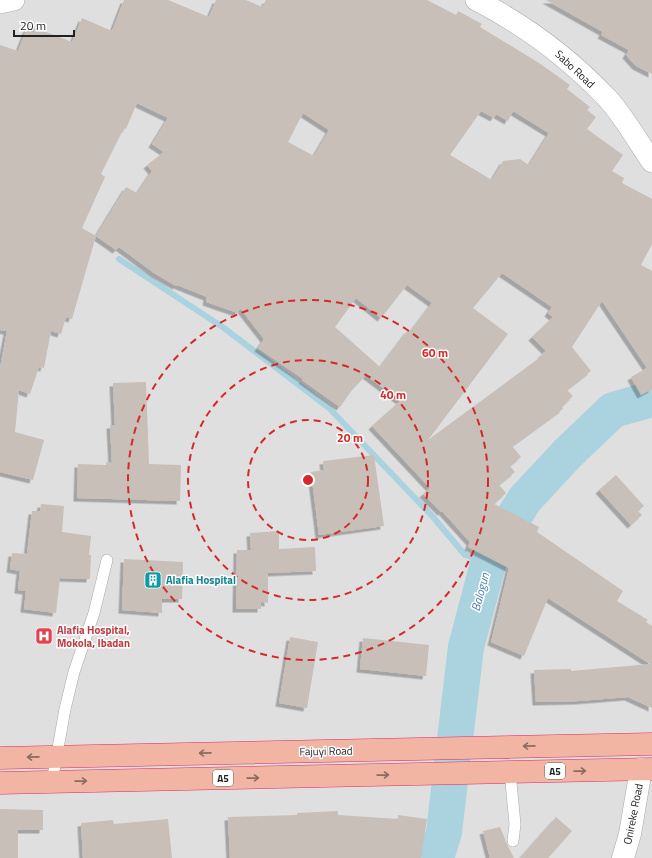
<svg xmlns="http://www.w3.org/2000/svg" width="652" height="858" font-family="'Titillium Web',sans-serif">
	<style>
		.residential { fill: #e0dfdf }
		.lines { fill: none; stroke-linecap: round; stroke-linejoin: round }
		.stream { stroke: #aad3df; stroke-width: 6 }
		.river { stroke: #aad3df; stroke-width: 36 }
		.building { fill: #c7bfb8; fill-rule: evenodd; filter: url(#shadow) }
		.service-casing { stroke: #a9a9a9; stroke-width: 12 }
		.minor-casing { stroke: #a9a9a9; stroke-width: 22 }
		.tertiary-casing { stroke: #a9a9a9; stroke-width: 23 }
		.trunk-casing { stroke: #dc2a67; stroke-width: 23 }
		.service { stroke: #fff; stroke-width: 11 }
		.minor { stroke: #fff; stroke-width: 21 }
		.tertiary { stroke: #fff; stroke-width: 22 }
		.trunk { stroke: #f2b4a3; stroke-width: 22 }
		.oneway { stroke: #8a6b62 }
		.ring { fill: none; stroke: #d62828; stroke-width: 2; stroke-dasharray: 7 5 }
		.labels { text-anchor: middle; dominant-baseline: central; stroke-width: 3; stroke-linejoin: round; paint-order: stroke }
		.shield { fill: #fff; stroke: #646464; stroke-width: 1 }
		.shield-label { font-size: 10px; font-weight: bold; fill: #222 }
		.street-label { font-size: 11px; fill: #222; stroke: #fff }
		.culture-label { font-size: 11px; font-weight: bold; fill: #0d838f; stroke: #fff; text-anchor: start }
		.health-label { font-size: 11px; font-weight: bold; fill: #be3a42; stroke: #fff; text-anchor: start }
		.water-label { font-size: 12px; font-style: italic; fill: #4a7aab; stroke: #fff }
		.centre { fill: #d62828; stroke: #fff; stroke-width: 2 }
		.ring-label { font-size: 12px; text-anchor: middle; font-weight: bold; fill: #d62828; stroke: #fff; stroke-width: 3; stroke-linejoin: round; paint-order: stroke }
	</style>
	<defs>
		<filter id="shadow"><feDropShadow dx="-3.5" dy="3.5" stdDeviation="0" flood-color="#0004"/></filter>
	</defs>
	<rect width="100%" height="100%" fill="#f2efe9"/>
	<!-- residential -->
	<path class="residential" d="M0,0H652V858H0Z"/>
	<g class="lines">
		<!-- stream -->
		<path class="stream" d="M119,259L224,328L329,408L433,517L465,555L488,562"/>
		<!-- river -->
		<path class="river" d="M436,858L444,832L466,647L491,553L525,499L568,453L613,410L652,399"/>
	</g>
	<!-- building -->
	<path class="building" d="M124,0H168L209,17L216,0H246L262,7L266,0H427L456,15L458,11L482,24L480,27L539,63L570,85L567,89L590,107L587,110L596,117L587,129L623,155L612,171L624,178L622,183L652,199V244L641,265L652,271V389L641,395L631,377L647,368L602,301L572,347L591,371L567,390L573,396L562,407L563,409L512,446L521,457L510,466L515,472L499,485L506,493L494,504L539,527L537,532L623,591L617,601L648,620L646,622L652,626V708L628,697L579,701L536,702L534,670L571,669V671L650,664L548,598L524,656L491,642L509,568L468,547L470,542L442,511L441,512L423,494L430,488L372,426L400,401L366,375L352,390L340,407L302,380L303,379L258,348L264,339L240,308L238,313L206,302L207,297L177,285L176,286L154,273L119,247L116,250L96,236L72,319L66,317L61,334L51,331L44,368L39,367L30,394L19,390L15,432L44,440L33,480L0,472V368L7,331L0,330V45L18,51L28,25L72,42L82,18L112,31ZM137,103L168,118L152,144L164,152L147,165L152,171L137,193L126,187L96,236L82,228L105,177L101,174L124,128L126,129ZM481,111L494,118L496,114L508,121L513,111L549,133L529,165L520,159L503,161L492,180L450,155ZM303,113L329,130L314,156L288,142ZM502,273L552,307L548,313L553,317L532,337L546,351L541,355L542,356L428,440L508,334L473,308ZM407,285L432,303L410,332L408,330L380,367L335,327L356,298L381,318Z
		M546,0H652V74L636,66L626,55L629,50L601,35L603,32Z
		M146,382L149,464L181,465L180,501L77,498L78,464L106,465V462L112,463L110,425H115L113,383Z
		M374,455L384,526L319,535L311,472L324,470L323,461Z
		M616,475L644,506L638,511L642,515L631,525L599,490Z
		M41,504L64,506L62,532L91,536L89,555H91L90,579L60,578L56,613L24,609L26,591L18,590L20,571L10,569L12,553L27,554L32,511H40Z
		M279,531V549L315,547L316,571L268,573V603L261,602V609H236L237,550H251L250,533Z
		M124,559L183,562L182,599H162V613L122,610Z
		M290,637L318,642L307,708L279,703Z
		M363,638L429,645L426,676L360,669Z
		M0,809L43,810V830H18V858H0Z
		M338,811V815L398,819V815L427,819L421,858H230L228,817L297,815V813Z
		M556,817L572,831L548,858H520Z
		M168,819L172,858H83L81,823L113,820L114,824Z
		M500,827L507,844L514,858H490L483,831Z"/>
	<g class="lines">
		<defs>
			<path id="service" d="M510,772L515,824L513,841
				M52,782L65,709L74,672L94,613L107,560"/>
			<path id="minor" d="M476,0C525,25 570,59 608,99C625,118 638,142 652,162
				M0,3L14,0"/>
			<path id="tertiary" d="M623,858L630,834L641,769"/>
			<path id="trunk" d="M0,758L652,744
				M0,783L652,769"/>
		</defs>
		<!-- service casing -->
		<use href="#service" class="service-casing"/>
		<!-- minor casing -->
		<use href="#minor" class="minor-casing"/>
		<!-- tertiary casing -->
		<use href="#tertiary" class="tertiary-casing"/>
		<!-- trunk casing -->
		<use href="#trunk" class="trunk-casing"/>
		<!-- service -->
		<use href="#service" class="service"/>
		<!-- minor -->
		<use href="#minor" class="minor"/>
		<!-- tertiary -->
		<use href="#tertiary" class="tertiary"/>
		<!-- trunk -->
		<use href="#trunk" class="trunk"/>
	</g>
	<!-- one-way arrows -->
	<defs><path id="oneway-shaft" d="M-6 0H5M1.5-3L5.5 0L1.5 3" fill="none" stroke-width="1.6" stroke-linecap="round" stroke-linejoin="round"/></defs>
	<g class="oneway">
		<use href="#oneway-shaft" transform="translate(529 746) rotate(179)"/>
		<use href="#oneway-shaft" transform="translate(205 753) rotate(179)"/>
		<use href="#oneway-shaft" transform="translate(33 757) rotate(179)"/>
		<use href="#oneway-shaft" transform="translate(580 771) rotate(-1)"/>
		<use href="#oneway-shaft" transform="translate(383 775) rotate(-1)"/>
		<use href="#oneway-shaft" transform="translate(253 778) rotate(-1)"/>
		<use href="#oneway-shaft" transform="translate(81 781) rotate(-1)"/>
	</g>
	<!-- distance rings -->
	<g class="ring">
		<circle cx="308" cy="480" r="60"/>
		<circle cx="308" cy="480" r="120"/>
		<circle cx="308" cy="480" r="180"/>
	</g>
	<!-- icons -->
	<defs>
		<symbol id="building-square" viewBox="-11 -11 22 22"><rect x="-9" y="-9" width="18" height="18" rx="4" fill="#0f9aa8" stroke="#fff"/><path d="M-4-6H4V6H1V3H-1V6H-4ZM-2.5-4.3h1.7v1.8h-1.7ZM.8-4.3h1.7v1.8H.8ZM-2.5-1h1.7V.8h-1.7ZM.8-1h1.7V.8H.8Z" fill="#fff"/></symbol>
		<symbol id="hospital-square" viewBox="-11 -11 22 22"><rect x="-9" y="-9" width="18" height="18" rx="4" fill="#e0444e" stroke="#fff"/><path d="M-5-5h3v3.5h4V-5h3V5h-3V1.5h-4V5h-3Z" fill="#fff"/></symbol>
	</defs>
	<g fill-rule="evenodd">
		<use href="#building-square" x="143" y="570" width="20" height="20"/>
		<use href="#hospital-square" x="34" y="626" width="20" height="20"/>
	</g>
	<g class="labels">
		<!-- shield labels -->
		<g class="shield">
			<rect x="545" y="763" width="20" height="16" rx="3"/>
			<rect x="213" y="770" width="20" height="16" rx="3"/>
		</g>
		<g class="shield-label">
			<text x="555" y="771">A5</text>
			<text x="223" y="778">A5</text>
		</g>
		<!-- street labels -->
		<g class="street-label">
			<text transform="translate(575 69) rotate(43)">Sabo Road</text>
			<text transform="translate(326 751) rotate(-1)">Fajuyi Road</text>
			<text transform="translate(633 814) rotate(-79)">Onireke Road</text>
		</g>
		<!-- culture labels -->
		<g class="culture-label">
			<text x="166" y="580">Alafia Hospital</text>
		</g>
		<!-- health labels -->
		<g class="health-label">
			<text x="57" y="630">Alafia Hospital,<tspan x="57" dy="13">Mokola, Ibadan</tspan></text>
		</g>
		<!-- water labels -->
		<g class="water-label">
			<text transform="translate(480 592) rotate(-75)">Balogun</text>
		</g>
	</g>
	<circle cx="308" cy="480" r="6" class="centre"/>
	<g class="ring-label">
		<text x="435" y="357">60 m</text>
		<text x="393" y="399">40 m</text>
		<text x="350" y="442">20 m</text>
	</g>
	<!-- scale -->
	<path d="M14 30v6h60v-6" fill="none" stroke="#222222" stroke-width="2"/>
	<text x="20" y="30" font-size="12" fill="#222222" stroke="#ffffff" stroke-width="3" paint-order="stroke">20 m</text>
</svg>
